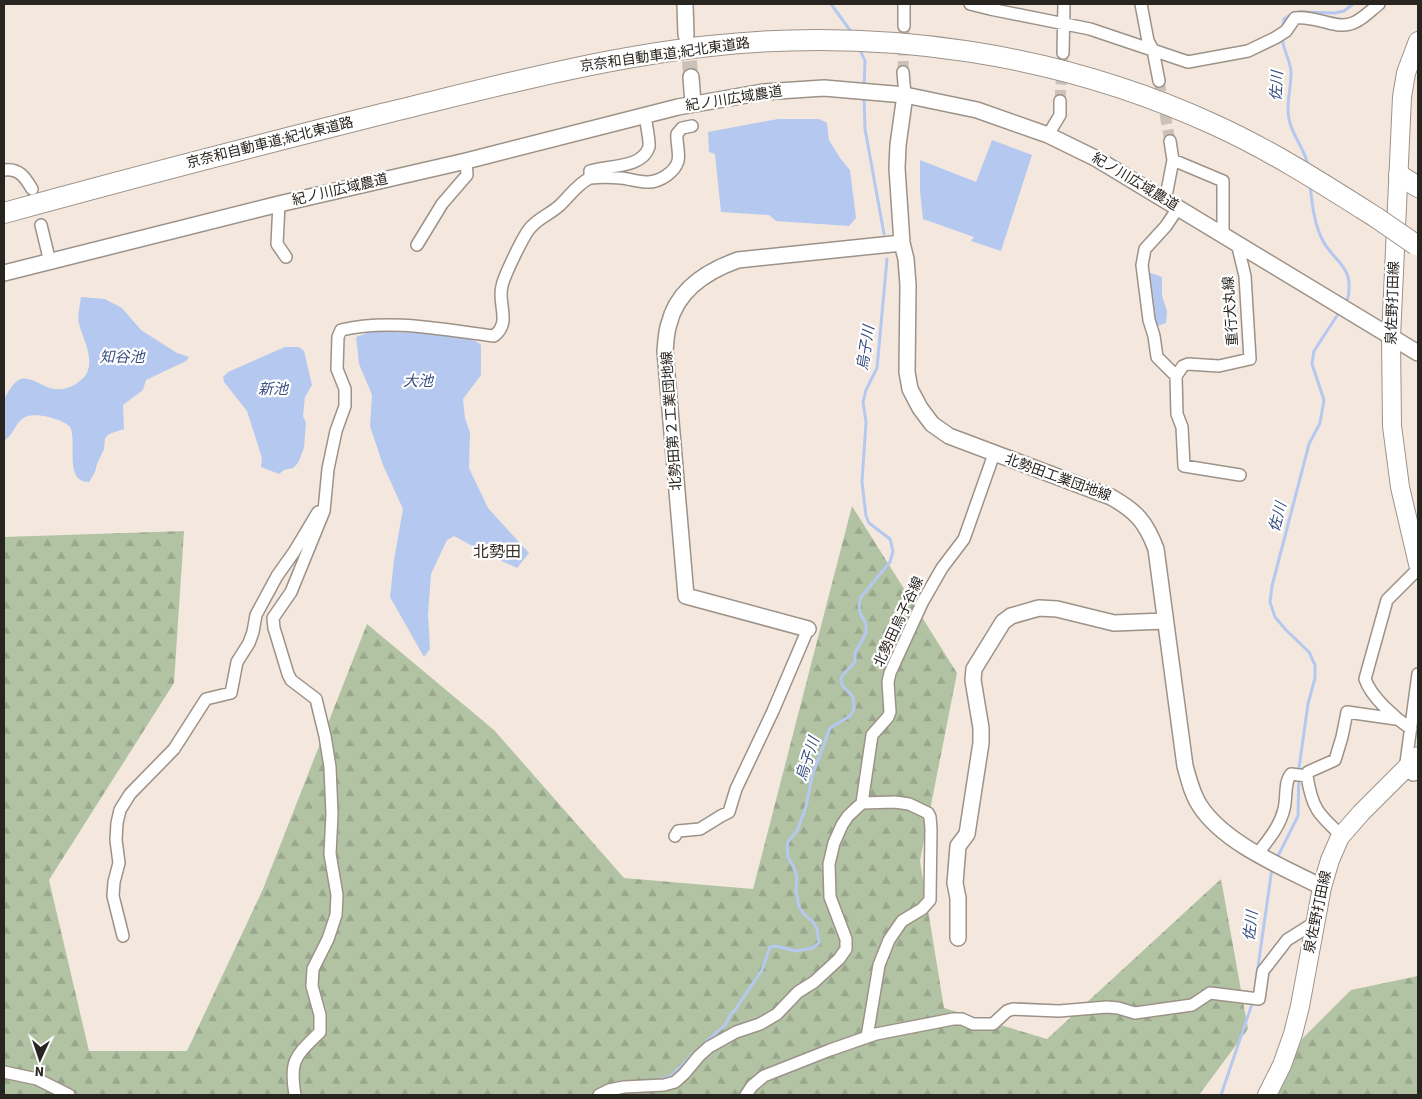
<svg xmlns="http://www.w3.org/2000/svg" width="1422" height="1099" font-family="'Source Sans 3','Noto Sans JP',sans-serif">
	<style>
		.forest { fill: url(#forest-firs) }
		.water { fill: #b5c8ef }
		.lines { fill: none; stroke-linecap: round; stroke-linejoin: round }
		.stream { stroke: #b5c8ef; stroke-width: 3 }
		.street-tunnel { stroke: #cbc1b8; stroke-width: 11; stroke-dasharray: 11 5.5; stroke-linecap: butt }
		.secondary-tunnel { stroke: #cbc1b8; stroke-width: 15; stroke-dasharray: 15 8; stroke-linecap: butt }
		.street-casing { stroke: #9d9288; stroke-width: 14 }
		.secondary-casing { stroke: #9d9288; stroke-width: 18 }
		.primary-casing { stroke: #9d9288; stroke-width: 20 }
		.highway-casing { stroke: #9d9288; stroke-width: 22 }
		.street { stroke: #fff; stroke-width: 11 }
		.secondary { stroke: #fff; stroke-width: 15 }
		.primary { stroke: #fff; stroke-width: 18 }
		.highway { stroke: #fff; stroke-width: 20 }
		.highway-bridge-casing { stroke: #9d9288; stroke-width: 22; stroke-linecap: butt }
		.highway-bridge { stroke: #fff; stroke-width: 20 }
		.labels { text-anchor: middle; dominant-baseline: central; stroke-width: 4.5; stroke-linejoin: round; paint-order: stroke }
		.street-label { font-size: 14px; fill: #282420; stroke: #fff }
		.water-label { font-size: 15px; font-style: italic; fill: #384f81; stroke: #fff }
		.quarter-label { font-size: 16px; fill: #372f27; stroke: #fff }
	</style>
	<defs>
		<pattern id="forest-firs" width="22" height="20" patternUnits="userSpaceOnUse" patternTransform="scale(1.25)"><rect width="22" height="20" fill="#b2c3a3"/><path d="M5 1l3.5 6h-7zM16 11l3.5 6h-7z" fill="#99a78c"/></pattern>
	</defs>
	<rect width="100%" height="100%" fill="#f4e8de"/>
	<!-- forest -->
	<path class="forest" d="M852,506L957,673L920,861L944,1008L1047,1039L1221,879L1248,1029L1199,1095H4V537L184,531L174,683L49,880L89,1051H187L263,889L367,624L494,730L624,878L753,889Z
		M1418,976V1095H1277L1302,1039L1351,990Z"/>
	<!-- water -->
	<path class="water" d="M778,119H819L827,123L829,140L840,158L850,170L856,218L849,226L776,221L769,215L721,212L715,154L709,152L708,132Z
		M992,140L1032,155L1001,251L971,241L974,237L923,219L920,191V160L976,182Z
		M1148,272L1162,277V296L1167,311L1166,323L1155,327Z
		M81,297L105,299L122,308L141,330L177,353L189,357L186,361L146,380L143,390L123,405L124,429L109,434L105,438L104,449L97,464L95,472L89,482C62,483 79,436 69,426C66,423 59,420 55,419C48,416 35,414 28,416C16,419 14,435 4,441C4,429 1,414 4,402C5,396 9,390 13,385C25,369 40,387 54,389C62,390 70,388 76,384C80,381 85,377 87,373C94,357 83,339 79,324C77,315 80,306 81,297Z
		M370,332C390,332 469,331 481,345V375L463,399L465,418L470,433L469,468L488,508L529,553L517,568L489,555L454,536L447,540L431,574L428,614L430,649L424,657L390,597L394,560L403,509L383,465L370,426L372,395L359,364L356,337Z
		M285,347H299L304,351L312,385L305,397L303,416L306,423L304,448L298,463L293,468L284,470L279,474L261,467L262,458L247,411L224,382L223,377L228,372Z"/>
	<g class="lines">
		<!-- stream -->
		<path class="stream" d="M831,4L852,33
			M1301,12L1335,13L1344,11L1353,4
			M1282,30L1284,19L1292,14
			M1282,36C1282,49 1291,60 1291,73C1291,91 1285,106 1290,123C1294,138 1306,151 1308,166
			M860,50L865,61L864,88
			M864,96L865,129L884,234
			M1310,185C1312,203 1314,224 1323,241C1331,257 1350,266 1349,286C1349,293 1349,298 1345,304
			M1276,860L1298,816L1299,768L1308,704L1315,678V665L1309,652L1286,630L1275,617L1270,602L1272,586L1309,444L1320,423L1324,400L1312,364L1314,351L1340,311
			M1254,995L1272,868
			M658,1080L671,1076L698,1049L725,1025L731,1014L735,1010L762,970L770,947L775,946L796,951L813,948L819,943L817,929L813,922L804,914L799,907L796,890L797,877L793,866L788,857L787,847L788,842L797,831L806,807L812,776L830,728L850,716L854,709L853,697L842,685L841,680L842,676L855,662V653L866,633V624L860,613L859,605L861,597L890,562L893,551L890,539L869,523L866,516L862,482L866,422L863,402L866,390L877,368L887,259
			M1221,1095L1253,1001"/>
		<!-- street-tunnel -->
		<path class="street-tunnel" d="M903,72L904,26
			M1159,81L1170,141
			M1060,101L1063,53"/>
		<!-- secondary-tunnel -->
		<path class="secondary-tunnel" d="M687,38L691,77"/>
		<defs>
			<path id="street" d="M904,4V26
				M970,4L990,9L1090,29L1188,62L1248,51L1275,38L1286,31L1295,18C1315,15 1334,29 1350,24C1360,22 1371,10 1379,4
				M1141,4L1148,41L1153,50L1159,81
				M1063,53L1064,4
				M903,72L905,95
				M1048,135L1060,115V101
				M1170,141L1173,160L1223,181V234
				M4,170C19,168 25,177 32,189
				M590,178C600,177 611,177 621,178C630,179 639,182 648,182C660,182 675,172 678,161C680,152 676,143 677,134L682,128L692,126
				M1163,199L1167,191L1173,160
				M279,204L277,244L286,257
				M1178,208L1166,226L1145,249L1142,265L1149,320L1154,336L1157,357L1176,376L1177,414L1182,427L1184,466L1240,475
				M41,225L50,262
				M417,245L442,204L467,175L466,161
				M1176,376L1183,366L1188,364L1219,366L1250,359L1245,276L1237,243
				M1418,674L1405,770L1413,775L1418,774
				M1411,729C1395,718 1371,697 1365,679L1387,600L1418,569
				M1307,776L1308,772L1335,760L1342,737L1347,712L1396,719
				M862,803L895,802L909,804L928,813L930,817L931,829L930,900L922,909L902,921L889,940L879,965L867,1037
				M675,836L678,831L700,829L721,816L729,812L736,789L773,711L808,629
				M1258,853C1269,839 1280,826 1284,809C1287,798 1284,782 1291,774L1307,776C1312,808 1318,814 1341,835
				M123,936L113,896L114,882L119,863L116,840L117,823L120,810L130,794L174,749L206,699L231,693L237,662L249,643L253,632L256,615L277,576L294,552L318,512
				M4,1072L37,1079L69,1095
				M295,1095C289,1059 296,1056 320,1032V1015L312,986L313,969L328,939L336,915L337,895L330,854L332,814L330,767L325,736L316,699L291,680L288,674L274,628L273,618L291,592L324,511L328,469L336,431L345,406V389L337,369L338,337L341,330C390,318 444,330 494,336C512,322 497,304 502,286C504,276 524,234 531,227C539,218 550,214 559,206C569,197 577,184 590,178V171C607,165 642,169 649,147C650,141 646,123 645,116
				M599,1095L609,1090L624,1087L664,1085L675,1082L684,1074L699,1056L709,1047L736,1032L760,1024L777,1014L798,992L814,982L839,959L846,949V939L830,897L829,864L834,843L842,825L848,816L862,803L872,735L888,717L890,712L888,682L890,673L922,603L942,568L964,539L994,454
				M746,1095L752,1086L764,1076L830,1050L876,1034L953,1019H962L973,1024H993L1007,1011L1013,1009L1059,1011L1107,1007L1118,1008L1135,1013L1192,1005L1210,993L1259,999L1263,971L1287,940L1314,923"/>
			<path id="secondary" d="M685,4L686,35
				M691,77L693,104
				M905,95L898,145L897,168L902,243L906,259L908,285L907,372L910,389L920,408L932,424L949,436L1111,497C1136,511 1146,522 1156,549L1185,766C1189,780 1192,794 1200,806C1225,844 1283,867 1322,887
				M4,273L279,204L466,161L678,107L763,92L824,88L905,95L977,110L1048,135L1097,159L1418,353
				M808,629L686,596L665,351C666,342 666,332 669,324C677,290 707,271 738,260L902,243
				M958,938V898L955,883L958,846L967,834L981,743V728L973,680L974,669L1003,622L1011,616L1039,608L1057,609L1114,623L1165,621"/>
			<path id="primary" d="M1418,41L1406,73L1402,97L1391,337L1392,426L1400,487L1418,564
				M1267,1095L1282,1065L1293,1034L1300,1006L1322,887L1330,860L1340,837L1361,813L1418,756"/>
			<path id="highway" d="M1399,175L1418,187
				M4,213C131,178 259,145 386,113C493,87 600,58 710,46C881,27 1059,53 1215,125C1272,151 1325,185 1377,218"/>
		</defs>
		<!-- street casing -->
		<use href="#street" class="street-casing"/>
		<!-- secondary casing -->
		<use href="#secondary" class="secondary-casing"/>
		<!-- primary casing -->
		<use href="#primary" class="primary-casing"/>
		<!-- highway casing -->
		<use href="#highway" class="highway-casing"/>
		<!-- street -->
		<use href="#street" class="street"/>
		<!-- secondary -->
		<use href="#secondary" class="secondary"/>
		<!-- primary -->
		<use href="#primary" class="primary"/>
		<!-- highway -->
		<use href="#highway" class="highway"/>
		<defs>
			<path id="highway-bridge" d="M1377,218L1416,245"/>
		</defs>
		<!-- highway-bridge casing -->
		<use href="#highway-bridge" class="highway-bridge-casing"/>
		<!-- highway-bridge -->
		<use href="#highway-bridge" class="highway-bridge"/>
	</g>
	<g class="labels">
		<!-- street labels -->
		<g class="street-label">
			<text transform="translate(665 55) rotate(-8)">京奈和自動車道;紀北東道路</text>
			<text transform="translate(734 99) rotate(-9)">紀ノ川広域農道</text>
			<text transform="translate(270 143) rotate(-14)">京奈和自動車道;紀北東道路</text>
			<text transform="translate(1135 182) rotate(31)">紀ノ川広域農道</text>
			<text transform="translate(340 190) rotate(-13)">紀ノ川広域農道</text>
			<text transform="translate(1393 303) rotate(-88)">泉佐野打田線</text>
			<text transform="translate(1231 311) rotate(-94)">重行犬丸線</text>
			<text transform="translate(672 421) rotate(-94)">北勢田第２工業団地線</text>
			<text transform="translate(1058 478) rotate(20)">北勢田工業団地線</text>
			<text transform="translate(899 622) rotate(-65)">北勢田烏子谷線</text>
			<text transform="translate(1318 912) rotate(-78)">泉佐野打田線</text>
		</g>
		<!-- water labels -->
		<g class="water-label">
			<text transform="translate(1277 86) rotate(-87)">佐川</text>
			<text transform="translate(866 348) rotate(-81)">烏子川</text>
			<text x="122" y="357">知谷池</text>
			<text x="418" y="381">大池</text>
			<text x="273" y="389">新池</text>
			<text transform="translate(1278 517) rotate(-75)">佐川</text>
			<text transform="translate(808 759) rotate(-72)">烏子川</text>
			<text transform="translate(1251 926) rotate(-83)">佐川</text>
		</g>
		<!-- quarter labels -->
		<g class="quarter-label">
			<text x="497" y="552">北勢田</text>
		</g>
	</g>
	<!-- border -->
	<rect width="1422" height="1099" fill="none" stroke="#282420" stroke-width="10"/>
	<!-- north arrow -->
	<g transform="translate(40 1059) rotate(183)" stroke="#ffffff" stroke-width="4" paint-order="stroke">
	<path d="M0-4L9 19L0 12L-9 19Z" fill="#282420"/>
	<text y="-8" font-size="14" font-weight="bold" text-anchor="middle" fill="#282420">N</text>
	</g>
</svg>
